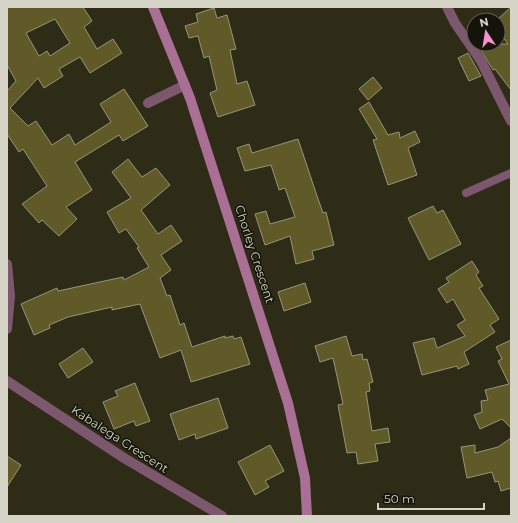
<svg xmlns="http://www.w3.org/2000/svg" width="518" height="523" font-family="Montserrat,sans-serif">
	<style>
		.building { fill: #5f5a28; stroke: #97957c; fill-rule: evenodd }
		.lines { fill: none; stroke-linecap: round; stroke-linejoin: round }
		.service { stroke: #7c576e; stroke-width: 8 }
		.minor { stroke: #7c576e; stroke-width: 10 }
		.secondary { stroke: #a96f94; stroke-width: 10 }
		.labels { text-anchor: middle; dominant-baseline: central; stroke-width: 3; stroke-linejoin: round; paint-order: stroke }
		.street-label { font-size: 12px; fill: #d5d4c7; stroke: #14140a }
	</style>
	<rect width="100%" height="100%" fill="#2e2c16"/>
	<!-- building -->
	<path class="building" d="M7,7H83L92,21L84,27L97,49L113,39L122,53L90,73L80,57L59,69L63,76L44,88L38,78L10,108L28,126L36,121L52,145L69,134L75,145L111,122L100,104L124,89L148,126L123,141L119,135L75,162L92,190L66,207L77,219L59,236L42,220L39,223L22,204L47,186L23,149L19,152L7,134V91L16,81L7,65ZM55,19L70,43L50,56L47,51L39,56L26,33Z
		M511,7V90L495,69L493,70L477,44H508L498,31V19Z
		M214,8L217,18L227,15L236,49L230,50L237,84L247,81L255,105L218,117L210,93L217,90L209,56L204,58L198,36L189,38L185,26L198,22L196,14Z
		M468,53L481,76L469,81L458,58Z
		M373,77L382,88L368,100L359,89Z
		M369,102L388,135L399,132L400,138L415,131L420,142L408,148L417,175L388,185L373,140L377,139L359,109Z
		M298,139L317,196L323,213L326,212L334,245L312,251L314,259L296,264L290,236L265,245L255,214L266,211L270,224L295,217L285,188L279,190L271,165L245,171L237,148L249,144L252,153Z
		M128,159L142,177L156,168L170,185L141,210L158,234L171,225L182,241L161,255L171,270L160,278L167,296L170,295L180,325L184,323L192,347L225,336V338L233,336L234,339L241,337L250,364L191,382L181,350L160,358L140,304L112,310V307L68,317L49,325L50,328L34,335L21,304L57,288L58,291L123,277L124,280L149,267L137,248L139,247L126,229L119,233L107,212L131,198L112,172Z
		M433,206L437,213L443,210L461,244L429,260L408,218Z
		M472,261L479,272L476,275L483,286L479,288L499,319L490,325L495,332L464,352L469,364L458,369L457,366L422,375L413,343L434,338L437,348L465,336L457,325L465,320L453,299L447,303L438,289L449,282L446,278Z
		M305,283L311,302L284,311L278,292Z
		M346,336L352,356L362,354L363,360L367,359L373,382L369,383L370,391L366,392L372,431L388,428L390,442L375,444L378,461L358,464L356,452L347,453L338,405L343,404L333,358L320,362L315,346Z
		M511,340V428L502,419L480,429L474,415L482,412L481,401L488,400L485,390L509,384L498,361L502,359L496,347Z
		M83,348L93,362L68,378L59,364Z
		M135,383L150,421L136,426L134,421L114,429L103,402L118,396L115,391Z
		M218,398L228,428L196,439L195,434L179,440L170,414Z
		M511,438V488L501,491L498,481L495,482L492,472L467,478L461,447L475,445V453L498,447Z
		M270,445L284,471L265,481L269,487L255,495L238,462Z
		M7,456L21,465L7,487Z"/>
	<g class="lines">
		<!-- service -->
		<path class="service" d="M466,193L511,173"/>
		<!-- minor -->
		<path class="minor" d="M447,7L455,23L481,61L511,121
			M148,103L185,85
			M7,264L10,296L7,329
			M7,381L124,458L222,516"/>
		<!-- secondary -->
		<path class="secondary" d="M153,7L190,98L288,403L305,478L307,516"/>
	</g>
	<g class="labels">
		<!-- street labels -->
		<g class="street-label">
			<text transform="translate(255 254) rotate(72)">Chorley Crescent</text>
			<text transform="translate(120 439) rotate(33)">Kabalega Crescent</text>
		</g>
	</g>
	<!-- border -->
	<rect width="518" height="523" fill="none" stroke="#d5d4c7" stroke-width="16"/>
	<!-- north arrow -->
	<g transform="translate(486 32) rotate(348)"><circle r="19" fill="#14140a" stroke="#616156"/>
	<path d="M0-3L7 15L0 10L-7 15Z" fill="#f591d2"/>
	<text y="-6" font-size="11" font-weight="bold" text-anchor="middle" fill="#d5d4c7">N</text>
	</g>
	<!-- scale -->
	<path d="M378 503v6h106v-6" fill="none" stroke="#d5d4c7" stroke-width="2"/>
	<text x="384" y="503" font-size="12" fill="#d5d4c7" stroke="#14140a" stroke-width="3" paint-order="stroke">50 m</text>
</svg>
